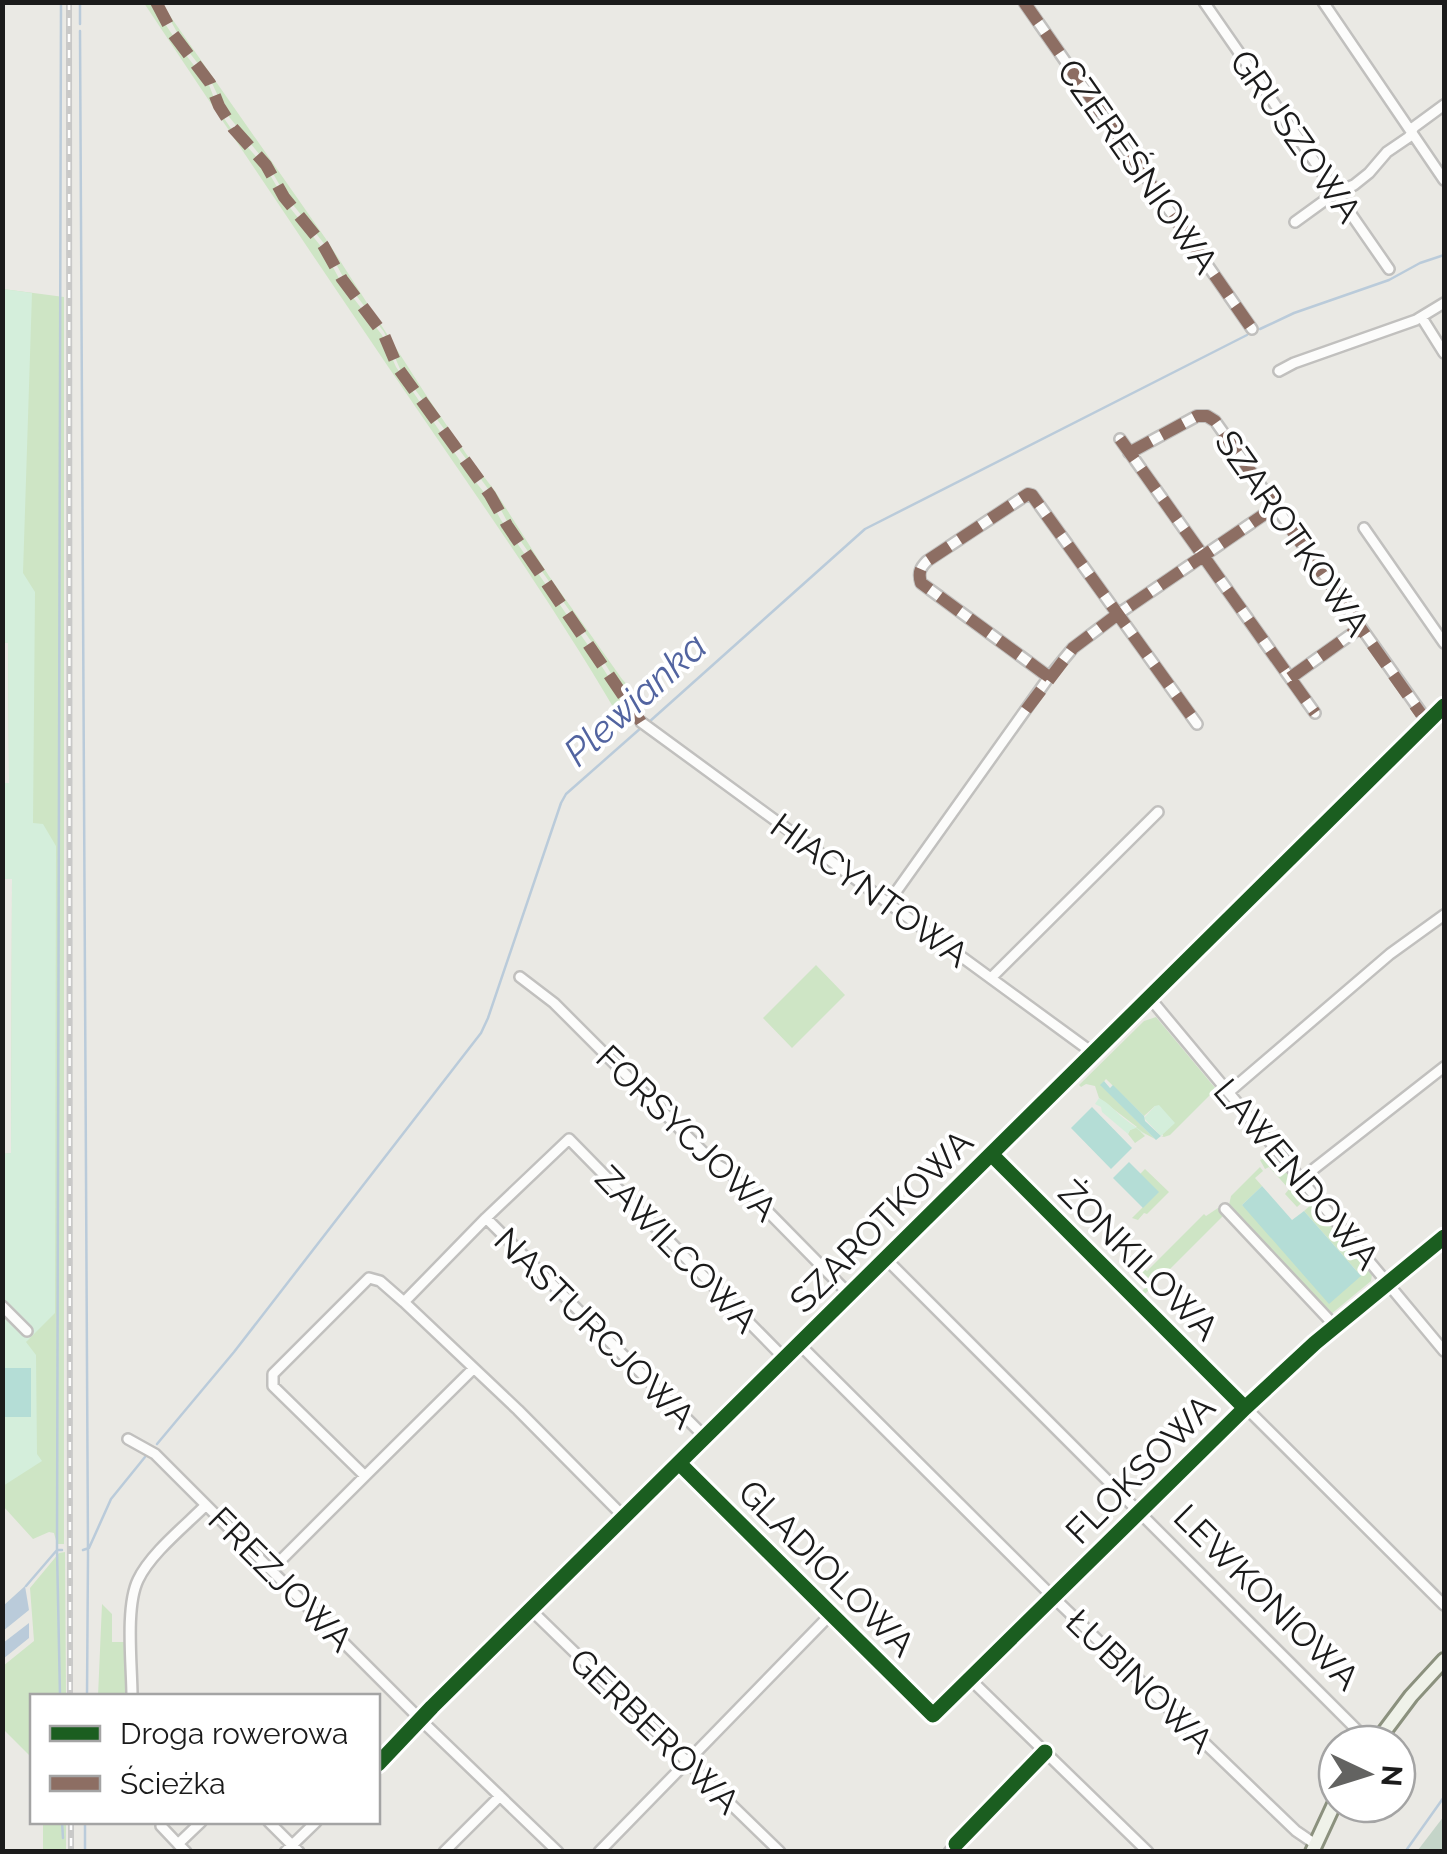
<svg xmlns="http://www.w3.org/2000/svg" width="1447" height="1854" font-family="Raleway,sans-serif">
	<style>
		.grass { fill: #cee5c5 }
		.cemetery { fill: #c4d4c8 }
		.park { fill: #d4eedb }
		.pitch { fill: #b4ddd6 }
		.water { fill: #bacbda }
		.lines { fill: none; stroke-linecap: round; stroke-linejoin: round }
		.stream { stroke: #bacbda; stroke-width: 2.5 }
		.street-casing { stroke: #c1c0be; stroke-width: 14 }
		.secondary-casing { stroke: #8b917e; stroke-width: 18 }
		.street { stroke: #fcfcfb; stroke-width: 9 }
		.secondary { stroke: #eff2e9; stroke-width: 12 }
		.rail-casing { stroke: #c9c9c8; stroke-width: 6 }
		.rail { stroke: #fff; stroke-width: 2.5; stroke-dasharray: 8; stroke-linecap: butt }
		.quiet { stroke: #8d6e63; stroke-width: 12; stroke-dasharray: 25 12; stroke-linecap: butt }
		.cycleway-casing { stroke: #fff; stroke-width: 21 }
		.cycleway { stroke: #1b5e20; stroke-width: 15 }
		.labels { text-anchor: middle; dominant-baseline: central; stroke-width: 8; stroke-linejoin: round; paint-order: stroke }
		.street-label { font-size: 35px; fill: #1b1b1b; stroke: #fff }
		.water-label { font-size: 38px; font-style: italic; fill: #5264a0; stroke: #fff }
	</style>
	<rect width="100%" height="100%" fill="#eae9e4"/>
	<!-- grass -->
	<path class="grass" d="M144,3H151L186,55L209,85L219,111L230,127L266,168L287,204L323,249L341,282L382,335L396,367L467,471L490,500L501,520L592,651L634,717L631,721L626,722L619,717C549,597 467,483 389,368C307,247 225,125 144,3Z
		M161,3L328,242L426,395L467,455L495,491L549,576L622,679L644,704L646,708L641,714L637,713L631,706L593,644L508,523L494,497L400,369L384,332L346,282L326,246L286,196L268,165L226,113L210,79L185,47Z
		M3,289L64,297V1544H57L54,1533L49,1532L33,1539L3,1506V1154L11,1153L12,879H2L3,783H9L8,643L2,642Z
		M816,965L845,995L792,1048L763,1018Z
		M1156,1017L1216,1089L1170,1135L1164,1137L1161,1136H1163L1155,1106L1144,1116L1106,1079L1101,1085L1155,1139L1140,1131L1145,1136L1135,1143L1128,1134L1130,1130L1137,1127L1099,1098L1095,1086L1086,1084L1081,1087L1079,1085L1144,1021Z
		M1272,1155L1307,1198L1297,1207L1285,1194L1289,1189L1269,1167L1265,1169L1260,1160Z
		M1260,1167L1263,1171L1255,1178L1262,1186L1242,1205L1361,1276L1304,1211L1312,1204L1372,1275L1371,1281L1330,1315L1229,1205L1231,1196Z
		M1145,1169L1169,1192L1147,1214L1144,1213L1138,1220L1132,1218L1158,1192L1140,1174Z
		M1218,1208L1223,1211L1224,1215L1143,1296L1140,1293L1146,1287L1124,1266L1123,1263L1126,1259L1124,1256L1127,1253L1147,1271L1204,1214L1206,1216Z
		M65,1552L66,1696H32V1764L29,1755L3,1729V1666L34,1641L30,1588L59,1553Z
		M102,1604L112,1614V1642H126V1696H98Z
		M43,1822H66V1849H62L61,1851H43Z"/>
	<!-- cemetery -->
	<path class="cemetery" d="M1444,1816V1851H1418V1850Z"/>
	<!-- park -->
	<path class="park" d="M3,289L32,293L23,573L35,592L33,823L43,824L56,846L55,1313L26,1342L36,1355L37,1454L42,1461L3,1486L2,1154L11,1153L12,879H2L3,783H9L8,643L2,642Z
		M1099,1098C1111,1104 1116,1113 1126,1120C1133,1126 1140,1129 1147,1136L1136,1128L1130,1130L1128,1134L1102,1112L1101,1107L1095,1104Z
		M1159,1105L1175,1123L1161,1136L1144,1118L1155,1106Z"/>
	<!-- pitch -->
	<path class="pitch" d="M1104,1081L1110,1088L1113,1085L1144,1116L1145,1121L1161,1136L1156,1140L1100,1085Z
		M1092,1107L1132,1148L1111,1169L1071,1128Z
		M1129,1162L1159,1192L1143,1208L1113,1178Z
		M1262,1186L1292,1220L1304,1211L1361,1276L1329,1304L1242,1205Z
		M3,1368H31V1417H3Z"/>
	<!-- water -->
	<path class="water" d="M25,1586L29,1610L3,1631V1606Z
		M29,1623V1638L3,1659V1643Z"/>
	<g class="lines">
		<!-- stream -->
		<path class="stream" d="M80,2V24
			M80,31L88,1555L87,1696
			M1260,329L1294,313L1389,280L1420,263L1444,255
			M649,722L865,529L1247,335
			M157,1444L234,1352L481,1033L488,1018L561,803L566,794L642,727
			M83,1550L89,1548L111,1499L145,1457
			M26,1586L57,1550H62
			M60,1696L57,1550L61,2
			M62,1822L63,1838
			M85,1852V1822
			M1405,1852L1444,1797"/>
		<defs>
			<path id="street" d="M1024,2L1252,329
				M1204,2L1389,269
				M1323,2L1444,180
				M1295,222L1335,193L1354,185L1369,173L1387,152L1409,137L1414,127L1444,105
				M1422,318L1444,353
				M1279,371L1294,363L1416,320L1444,303
				M1120,439L1315,713
				M1129,453L1197,416H1207L1215,421L1428,722
				M1364,528L1444,643
				M1049,677L921,583C918,573 920,568 927,561L1028,494L1032,495L1197,724
				M1290,678L1360,628
				M641,722L1093,1053
				M888,903L1049,677L1073,648L1118,614L1275,507
				M520,977L554,1003L714,1163L728,1171L849,1294
				M991,978L1158,812
				M1149,997L1444,1351
				M1229,1092L1390,954L1444,915
				M991,1154L1444,1605
				M1301,1179L1444,1067
				M1225,1209L1335,1326
				M486,1218L705,1437
				M885,1258L1371,1744
				M404,1302L486,1218L569,1139L784,1358
				M2,1306L27,1331
				M799,1344L1053,1597L1296,1831L1315,1844
				M128,1439L155,1454L427,1726L558,1852
				M679,1463L933,1715L1245,1408L1315,1343L1444,1237
				M365,1476L473,1369
				M271,1570L365,1476L273,1386V1374L369,1278L380,1281L404,1302L518,1410L624,1517
				M531,1610L780,1852
				M971,1680L1148,1852
				M132,1696C132,1666 125,1607 138,1580C150,1554 185,1526 206,1505
				M378,1764L432,1707L1444,706
				M269,1822L299,1852
				M161,1826L178,1844
				M186,1852L178,1844L201,1822
				M285,1852L316,1822
				M444,1852L500,1796
				M599,1852L831,1614
				M949,1852L1045,1752"/>
			<path id="secondary" d="M1375,1744L1411,1696L1444,1660
				M1312,1852L1337,1798"/>
		</defs>
		<!-- street casing -->
		<use href="#street" class="street-casing"/>
		<!-- secondary casing -->
		<use href="#secondary" class="secondary-casing"/>
		<!-- street -->
		<use href="#street" class="street"/>
		<!-- secondary -->
		<use href="#secondary" class="secondary"/>
		<defs>
			<path id="rail" d="M69,2L70,1696
				M71,1822V1852"/>
		</defs>
		<!-- rail casing -->
		<use href="#rail" class="rail-casing"/>
		<!-- rail -->
		<use href="#rail" class="rail"/>
		<!-- quiet -->
		<path class="quiet" d="M156,2L173,34L210,83L219,106L233,128L266,165L284,197L323,245L342,279L384,335L398,368L490,495L507,525L641,722
			M1024,2L1252,329
			M1120,439L1315,713
			M1129,453L1197,416H1207L1215,421L1421,714
			M1049,677L921,583C918,573 920,568 927,561L1028,494L1032,495L1197,724
			M1290,678L1360,628
			M1026,710L1073,648L1118,614L1275,507"/>
		<defs>
			<path id="cycleway" d="M991,1154L1245,1408
				M679,1463L933,1715L1245,1408L1315,1343L1444,1237
				M378,1764L432,1707L1444,706
				M956,1844L1045,1752"/>
		</defs>
		<!-- cycleway casing -->
		<use href="#cycleway" class="cycleway-casing"/>
		<!-- cycleway -->
		<use href="#cycleway" class="cycleway"/>
	</g>
	<g class="labels">
		<!-- street labels -->
		<g class="street-label">
			<text transform="translate(1296 136) rotate(55)">GRUSZOWA</text>
			<text transform="translate(1138 166) rotate(55)">CZEREŚNIOWA</text>
			<text transform="translate(1293 533) rotate(55)">SZAROTKOWA</text>
			<text transform="translate(870 890) rotate(36)">HIACYNTOWA</text>
			<text transform="translate(687 1133) rotate(44)">FORSYCJOWA</text>
			<text transform="translate(1297 1174) rotate(50)">LAWENDOWA</text>
			<text transform="translate(881 1221) rotate(-45)">SZAROTKOWA</text>
			<text transform="translate(677 1249) rotate(46)">ZAWILCOWA</text>
			<text transform="translate(1139 1260) rotate(45)">ŻONKILOWA</text>
			<text transform="translate(595 1328) rotate(45)">NASTURCJOWA</text>
			<text transform="translate(1140 1469) rotate(-45)">FLOKSOWA</text>
			<text transform="translate(827 1568) rotate(45)">GLADIOLOWA</text>
			<text transform="translate(281 1579) rotate(45)">FREZJOWA</text>
			<text transform="translate(1267 1597) rotate(45)">LEWKONIOWA</text>
			<text transform="translate(1140 1681) rotate(44)">ŁUBINOWA</text>
			<text transform="translate(655 1731) rotate(44)">GERBEROWA</text>
		</g>
		<!-- water labels -->
		<g class="water-label">
			<text transform="translate(635 699) rotate(-42)">Plewianka</text>
		</g>
	</g>
	<!-- border -->
	<rect width="1447" height="1854" fill="none" stroke="#1b1b1b" stroke-width="10"/>
	<!-- legend -->
	<rect x="30" y="1694" width="350" height="130" fill="#ffffff" stroke="#a4a4a4" stroke-width="2.5"/>
	<rect x="50" y="1726" width="50" height="15" fill="#1b5e20" stroke="#a4a4a4" stroke-width="2.5"/>
	<text x="120" y="1744" font-size="30" fill="#1b1b1b">Droga rowerowa</text>
	<rect x="50" y="1776" width="50" height="15" fill="#8d6e63" stroke="#a4a4a4" stroke-width="2.5"/>
	<text x="120" y="1794" font-size="30" fill="#1b1b1b">Ścieżka</text>
	<!-- north arrow -->
	<g transform="translate(1367 1774) rotate(94)"><circle r="48" fill="#ffffff" stroke="#a4a4a4" stroke-width="2.5"/>
	<path d="M0-8L18 38L0 25L-18 38Z" fill="#636361"/>
	<text y="-15" font-size="28" font-weight="bold" text-anchor="middle" fill="#1b1b1b">N</text>
	</g>
</svg>
